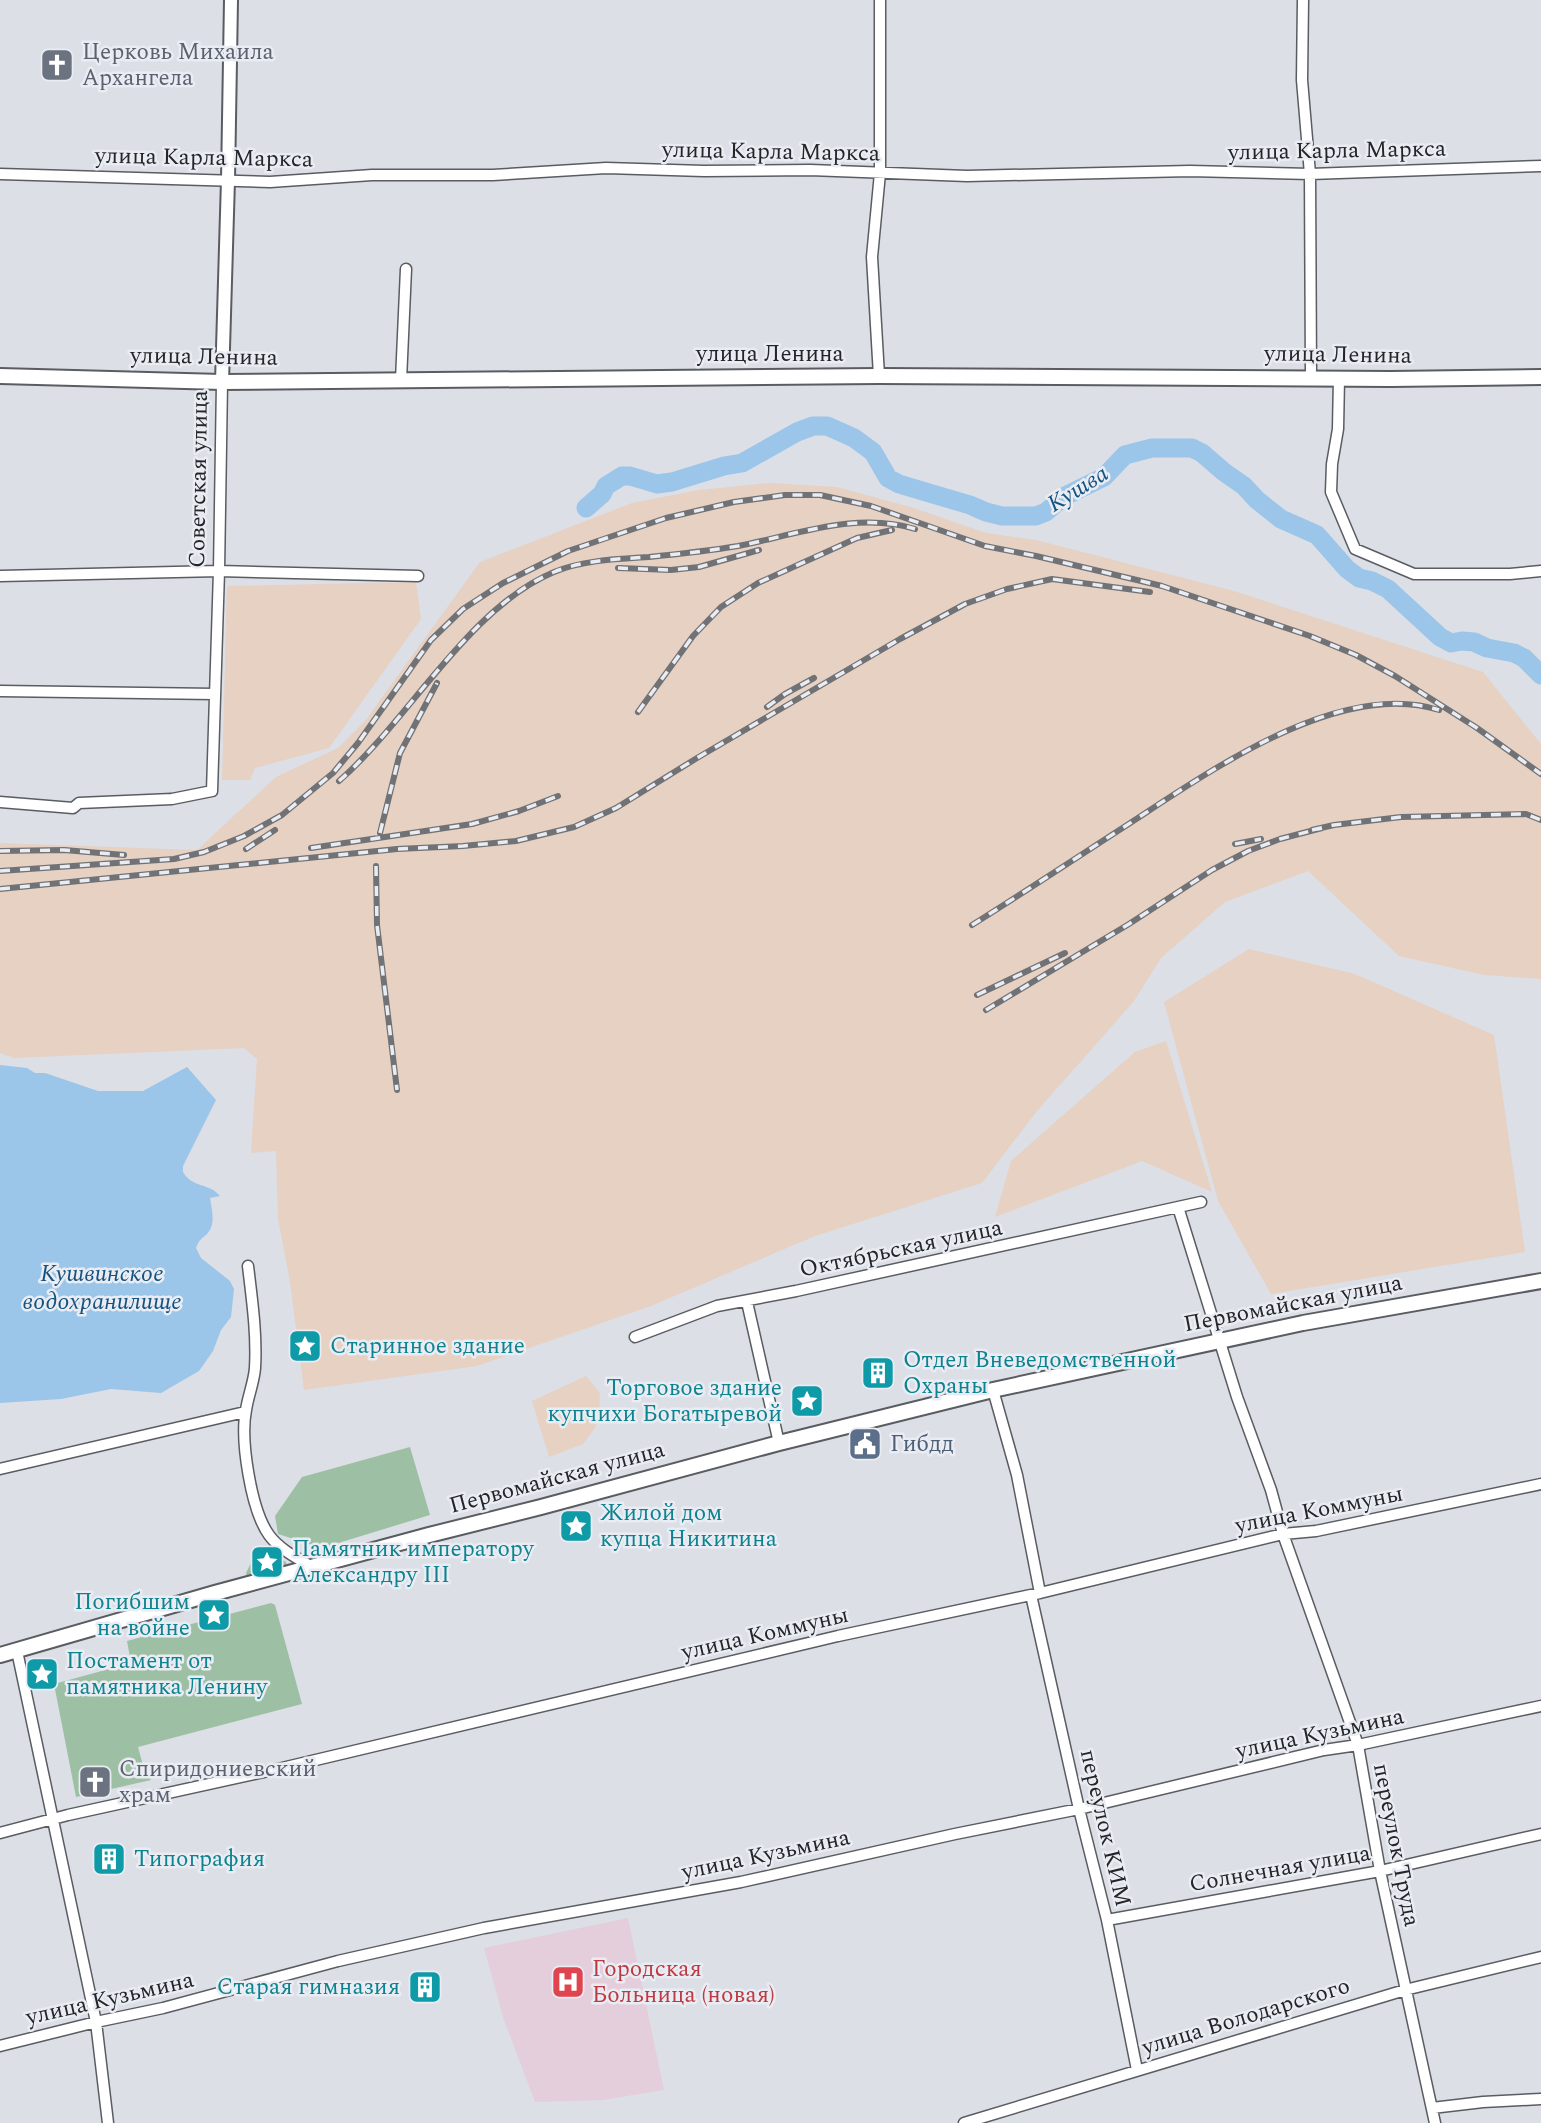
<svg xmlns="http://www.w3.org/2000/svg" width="1541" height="2123" font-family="Spectral,serif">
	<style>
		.industrial { fill: #e6d1c3 }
		.medical { fill: #e4cedc }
		.green { fill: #9dc0a5 }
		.water { fill: #9bc5e9 }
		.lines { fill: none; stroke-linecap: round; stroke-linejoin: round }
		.river { stroke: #9bc5e9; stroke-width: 19 }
		.minor-casing { stroke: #595c61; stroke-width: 13 }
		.tertiary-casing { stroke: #595c61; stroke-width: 16 }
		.secondary-casing { stroke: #595c61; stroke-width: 18 }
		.minor { stroke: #fff; stroke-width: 10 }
		.tertiary { stroke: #fff; stroke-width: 12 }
		.secondary { stroke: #fff; stroke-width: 14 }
		.rail-casing { stroke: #707276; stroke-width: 6 }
		.rail { stroke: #e9ecf3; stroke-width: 3.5; stroke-dasharray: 10; stroke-linecap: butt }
		.labels { text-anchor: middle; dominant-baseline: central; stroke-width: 5; stroke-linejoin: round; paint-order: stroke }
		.worship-label { font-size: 23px; fill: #5b616d; stroke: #e9ecf3; text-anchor: start }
		.street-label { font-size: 23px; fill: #242527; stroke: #e9ecf3 }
		.culture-label { font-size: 23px; fill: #0d838f; stroke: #e9ecf3; text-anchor: start }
		.service-label { font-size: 23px; fill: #4e5e75; stroke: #e9ecf3; text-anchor: start }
		.health-label { font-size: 23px; fill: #be3a42; stroke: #e9ecf3; text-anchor: start }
		.water-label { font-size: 24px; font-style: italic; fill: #145381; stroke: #e9ecf3 }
	</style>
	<rect width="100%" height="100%" fill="#dcdfe6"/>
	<!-- industrial -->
	<path class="industrial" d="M769,483L837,487L914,508L986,533L1036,540L1234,591L1483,672L1541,744V979L1484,975L1399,956L1308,871L1225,902L1161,958L1134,1001L1037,1111L982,1183L815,1236L651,1306L477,1366L304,1390L290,1282L278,1218L276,1151L251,1153L257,1059L244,1048L14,1058L0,1053V843L197,850L276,777L338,748L365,721L480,562L632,503L699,490Z
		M416,582L421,619L329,748L255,768L250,780H222L227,586Z
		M1249,949L1355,974L1494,1035L1525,1252L1271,1294L1218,1201L1164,1002Z
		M1166,1041L1212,1192L1142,1161L995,1217L1011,1161L1135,1052Z
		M586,1376L600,1393L599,1413L595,1428L583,1444L549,1457L532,1401Z"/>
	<!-- medical -->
	<path class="medical" d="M628,1918L664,2090L603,2100L535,2102L503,2017L484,1948Z"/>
	<!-- green -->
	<path class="green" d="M410,1447L430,1515L322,1548L278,1534L275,1516L302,1477Z
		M268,1551L286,1562L287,1567L247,1578L246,1573L255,1555Z
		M271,1603L275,1605L302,1704L138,1747L144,1769L151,1780L76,1797L54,1684L131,1663L127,1641Z"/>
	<!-- water -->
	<path class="water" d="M0,1065L27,1068L35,1073H45L98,1091H143L187,1067L216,1100L183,1166V1172C192,1188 210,1183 220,1196L210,1198C212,1211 216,1224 207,1234C201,1239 199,1240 196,1248L201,1258L230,1281L234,1289L231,1317L221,1330L213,1351L199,1371L161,1393L111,1389L61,1399L0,1403Z"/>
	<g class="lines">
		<!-- river -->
		<path class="river" d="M586,508L602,494L606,486L622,476H630L657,484L672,482L724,466L742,463L797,432L813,426H827L854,438L873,452L888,478L899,484L970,505L986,512L1002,516H1036L1046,512L1063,497L1104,477L1125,455L1152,448H1192L1202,453L1224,472L1244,486L1257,500L1281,519L1317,535L1347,569L1359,578L1372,581L1388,589L1440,637L1451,643L1462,641L1474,642L1487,648L1514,653L1524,658L1541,675"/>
		<defs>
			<path id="minor" d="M1303,0L1302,80L1310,174L1311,378
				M0,174L270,182L372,175H493L606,168L704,171L810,170L967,176L1190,171L1310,174L1541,166
				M879,376L872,257L880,173V0
				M1339,378L1338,429L1332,464L1331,492L1355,549L1414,574H1510L1541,571
				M401,380L406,269
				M0,576L219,571L418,576
				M0,691L215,694
				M0,802L73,808L79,803L172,799L212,791L219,571L222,382
				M1178,1207L1237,1397L1271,1490L1283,1534L1358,1745L1380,1871L1435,2123
				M248,1266C252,1300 257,1334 255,1368C254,1382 248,1396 246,1410C240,1440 251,1510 269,1535C279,1549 297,1558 312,1567
				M747,1302L779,1443
				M635,1337L717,1306L796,1291L1201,1202
				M993,1390L1017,1475L1040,1593
				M0,1469L245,1412
				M1031,1595L1079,1809L1107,1920L1137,2070
				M17,1651L96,2022L108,2123
				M0,1833L68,1815L282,1768L838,1636L1040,1593L1283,1534L1316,1531L1541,1484
				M1107,1920L1380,1871L1541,1834
				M0,2046L96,2022L163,2008L338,1961L484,1928L741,1882L955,1834L1079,1809L1324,1750L1358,1745L1541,1706
				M1432,2108L1483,2102L1541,2099
				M964,2123L1405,1990L1541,1957"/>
			<path id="tertiary" d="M222,382L228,180L231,0"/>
			<path id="secondary" d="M0,376L222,382L879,376L1391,379L1541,377
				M0,1655L215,1593L429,1535L541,1507L779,1443L993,1390L1303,1323L1541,1281"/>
		</defs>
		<!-- minor casing -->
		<use href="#minor" class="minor-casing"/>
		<!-- tertiary casing -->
		<use href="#tertiary" class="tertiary-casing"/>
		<!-- secondary casing -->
		<use href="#secondary" class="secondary-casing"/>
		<!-- minor -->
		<use href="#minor" class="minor"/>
		<!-- tertiary -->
		<use href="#tertiary" class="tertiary"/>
		<!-- secondary -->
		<use href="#secondary" class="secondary"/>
		<defs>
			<path id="rail" d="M618,568L671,570L699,567L759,550
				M767,707L785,694L814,678
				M638,712L693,636L721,607L758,583L857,538L892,530
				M339,781C409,720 468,608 554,572C583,560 618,559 649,557C679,554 708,551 738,546C795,535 857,511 915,529
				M1312,830L1334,825L1401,817L1526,814L1541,820
				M380,833L400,753L437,683
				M1235,844L1261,839
				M311,848L472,824L519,811L558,796
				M246,849L275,830
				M0,851L64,850L124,855
				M376,866L377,925L397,1090
				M0,871L174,859L204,852L244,836L282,815L333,773L358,743L431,640L463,609L503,583L568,551L666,518L734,502L785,495H820L871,506L985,546L1036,556L1162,586L1310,636L1356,655L1395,676L1477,728L1541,774
				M0,889L397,849L463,846L516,841L574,827L616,808L697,758L900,639L965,604L1007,589L1052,579L1150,592
				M972,925C1023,893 1073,860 1124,827C1206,774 1338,678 1439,710
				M977,995L1065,953
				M986,1010L1129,924L1212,870L1248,851L1280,839L1322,828"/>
		</defs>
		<!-- rail casing -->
		<use href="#rail" class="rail-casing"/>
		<!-- rail -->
		<use href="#rail" class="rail"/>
	</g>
	<!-- icons -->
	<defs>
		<symbol id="church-square" viewBox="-11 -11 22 22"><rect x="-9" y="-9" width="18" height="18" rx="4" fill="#6b7280" stroke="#e9ecf3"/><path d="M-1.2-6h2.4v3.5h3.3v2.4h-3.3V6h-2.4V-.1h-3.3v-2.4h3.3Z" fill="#fff"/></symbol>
		<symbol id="sight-square" viewBox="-11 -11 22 22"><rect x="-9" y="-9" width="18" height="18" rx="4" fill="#0f9aa8" stroke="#e9ecf3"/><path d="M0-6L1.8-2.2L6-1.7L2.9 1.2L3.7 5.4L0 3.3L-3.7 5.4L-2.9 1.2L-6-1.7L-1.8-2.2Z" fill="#fff"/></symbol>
		<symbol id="building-square" viewBox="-11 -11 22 22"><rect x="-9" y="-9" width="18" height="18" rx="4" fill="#0f9aa8" stroke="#e9ecf3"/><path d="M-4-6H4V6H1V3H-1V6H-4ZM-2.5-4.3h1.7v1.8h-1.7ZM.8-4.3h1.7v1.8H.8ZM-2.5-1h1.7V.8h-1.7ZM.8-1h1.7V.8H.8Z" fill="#fff"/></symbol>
		<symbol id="civic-square" viewBox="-11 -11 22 22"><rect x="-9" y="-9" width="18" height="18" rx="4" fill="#5c6f8a" stroke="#e9ecf3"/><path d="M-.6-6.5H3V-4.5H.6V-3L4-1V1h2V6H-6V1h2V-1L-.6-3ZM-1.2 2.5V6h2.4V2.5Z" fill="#fff"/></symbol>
		<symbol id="hospital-square" viewBox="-11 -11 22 22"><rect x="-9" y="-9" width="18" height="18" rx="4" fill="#e0444e" stroke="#e9ecf3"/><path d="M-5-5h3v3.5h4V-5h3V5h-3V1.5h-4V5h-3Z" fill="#fff"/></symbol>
	</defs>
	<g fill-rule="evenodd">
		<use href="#church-square" x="38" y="46" width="38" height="38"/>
		<use href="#sight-square" x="286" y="1327" width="38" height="38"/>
		<use href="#building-square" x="859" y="1354" width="38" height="38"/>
		<use href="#sight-square" x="788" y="1382" width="38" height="38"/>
		<use href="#civic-square" x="846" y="1425" width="38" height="38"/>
		<use href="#sight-square" x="557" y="1507" width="38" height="38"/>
		<use href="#sight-square" x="248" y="1543" width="38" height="38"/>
		<use href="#sight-square" x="195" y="1596" width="38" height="38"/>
		<use href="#sight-square" x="23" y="1655" width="38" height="38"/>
		<use href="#church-square" x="76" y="1763" width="38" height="38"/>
		<use href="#building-square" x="90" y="1840" width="38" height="38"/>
		<use href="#hospital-square" x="549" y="1963" width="38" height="38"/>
		<use href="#building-square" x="406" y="1968" width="38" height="38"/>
	</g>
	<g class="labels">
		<!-- worship labels -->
		<g class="worship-label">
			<text x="82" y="52">Церковь Михаила<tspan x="82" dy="26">Архангела</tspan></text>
			<text x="119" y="1769">Спиридониевский<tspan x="119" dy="26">храм</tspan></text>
		</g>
		<!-- street labels -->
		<g class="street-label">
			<text transform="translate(1337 151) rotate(-1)">улица Карла Маркса</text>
			<text transform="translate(771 152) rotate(1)">улица Карла Маркса</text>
			<text transform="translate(204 158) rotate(1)">улица Карла Маркса</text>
			<text x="770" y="354">улица Ленина</text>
			<text transform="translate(1338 355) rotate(1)">улица Ленина</text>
			<text transform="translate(204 357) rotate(1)">улица Ленина</text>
			<text transform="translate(199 479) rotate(-89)">Советская улица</text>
			<text transform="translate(901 1249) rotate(-12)">Октябрьская улица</text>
			<text transform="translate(1293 1304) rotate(-11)">Первомайская улица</text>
			<text transform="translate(557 1478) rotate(-15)">Первомайская улица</text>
			<text transform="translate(1319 1510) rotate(-11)">улица Коммуны</text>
			<text transform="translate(765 1634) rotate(-13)">улица Коммуны</text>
			<text transform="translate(1320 1734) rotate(-12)">улица Кузьмина</text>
			<text transform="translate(1105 1828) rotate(77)">переулок КИМ</text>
			<text transform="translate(1396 1845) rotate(79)">переулок Труда</text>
			<text transform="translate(766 1855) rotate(-12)">улица Кузьмина</text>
			<text transform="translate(1280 1869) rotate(-10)">Солнечная улица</text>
			<text transform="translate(110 1999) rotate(-13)">улица Кузьмина</text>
			<text transform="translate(1246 2017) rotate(-17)">улица Володарского</text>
		</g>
		<!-- culture labels -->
		<g class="culture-label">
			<text x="330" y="1346">Старинное здание</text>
			<text x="903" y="1360">Отдел Вневедомственной<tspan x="903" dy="26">Охраны</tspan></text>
			<text x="782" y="1388" text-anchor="end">Торговое здание<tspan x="782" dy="26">купчихи Богатыревой</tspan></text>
			<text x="600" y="1513">Жилой дом<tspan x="600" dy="26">купца Никитина</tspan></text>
			<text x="292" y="1549">Памятник императору<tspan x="292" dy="26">Александру III</tspan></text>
			<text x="190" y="1602" text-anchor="end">Погибшим<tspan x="190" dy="26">на войне</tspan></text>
			<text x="66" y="1661">Постамент от<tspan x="66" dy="26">памятника Ленину</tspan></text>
			<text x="134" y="1859">Типография</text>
			<text x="400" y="1987" text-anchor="end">Старая гимназия</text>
		</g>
		<!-- service labels -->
		<g class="service-label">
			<text x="890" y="1444">Гибдд</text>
		</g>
		<!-- health labels -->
		<g class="health-label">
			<text x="592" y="1969">Городская<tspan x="592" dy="26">Больница (новая)</tspan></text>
		</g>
		<!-- water labels -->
		<g class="water-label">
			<text transform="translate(1078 489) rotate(-32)">Кушва</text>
			<text x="102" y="1274">Кушвинское<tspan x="102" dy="28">водохранилище</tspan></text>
		</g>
	</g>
</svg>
